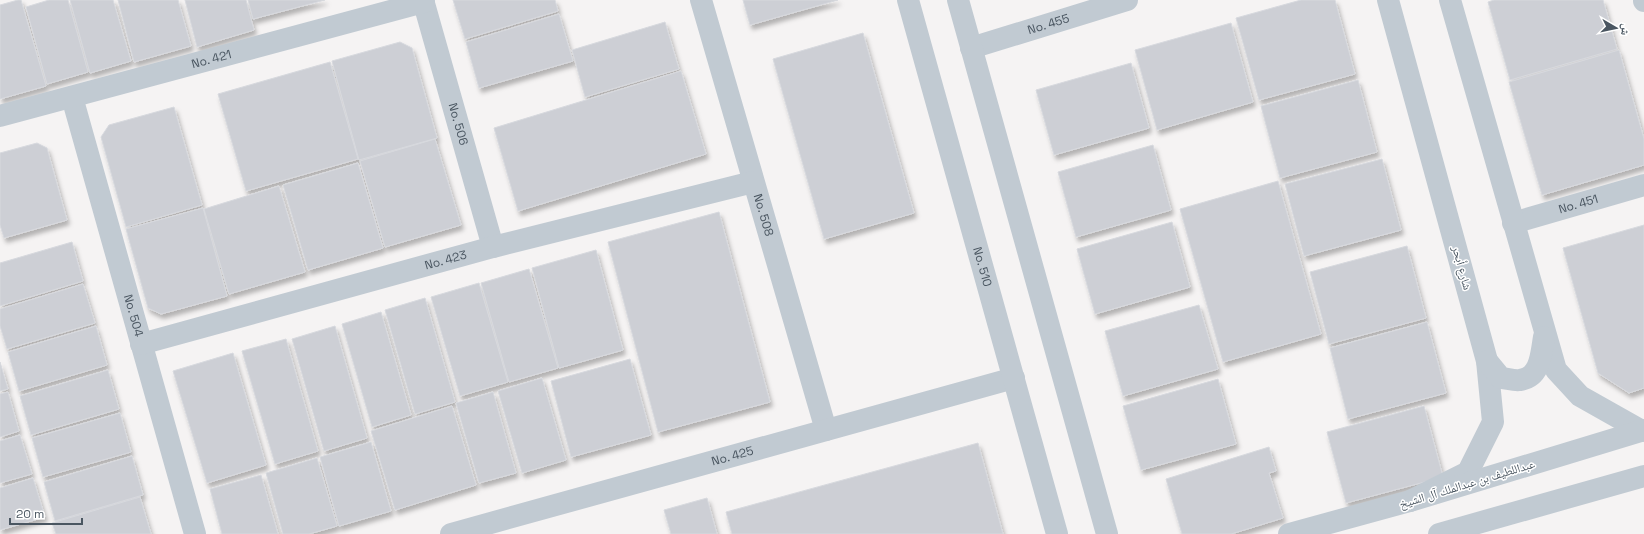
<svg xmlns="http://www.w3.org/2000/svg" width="1644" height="534" font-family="'Space Grotesk','Noto Naskh Arabic',sans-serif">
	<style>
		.building { fill: #cdcfd5; stroke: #d7d9de; filter: url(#shadow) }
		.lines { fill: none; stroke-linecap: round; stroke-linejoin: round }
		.minor { stroke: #c1cad2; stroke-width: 22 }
		.tertiary { stroke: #c1cad2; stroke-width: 22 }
		.labels { text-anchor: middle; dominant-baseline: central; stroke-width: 3; stroke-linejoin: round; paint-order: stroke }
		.street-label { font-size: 12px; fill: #4a5661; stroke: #fff }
	</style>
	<defs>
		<filter id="shadow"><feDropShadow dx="2.5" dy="4.5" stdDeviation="2" flood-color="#0004"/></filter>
	</defs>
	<rect width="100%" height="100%" fill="#f5f3f3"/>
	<!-- building -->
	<path class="building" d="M18,0H21L46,86L0,99V5Z
		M49,0H68L88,72L47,84L26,7Z
		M70,0H113L131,61L90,73Z
		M118,0H178L191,46L134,62Z
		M185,0H246L254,30L197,47Z
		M248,0H325L253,19Z
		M453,0H555L558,11L465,39Z
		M743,0H838L750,25Z
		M1301,0H1335L1355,74L1259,100L1236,18Z
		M1494,0H1603L1617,49L1510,80L1488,2Z
		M559,14L573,61L479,88L466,42Z
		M665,22L679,69L585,97L572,50Z
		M1231,23L1253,102L1157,130L1135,50Z
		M863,33L914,213L824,239L773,59Z
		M400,42L412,48L437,138L359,160L332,61Z
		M1619,50L1644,139V165L1542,195L1509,82Z
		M330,62L358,159L246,191L218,94Z
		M1131,63L1149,128L1054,155L1036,90Z
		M681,71L706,154L518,211L494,128Z
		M1358,80L1377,152L1280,178L1261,106Z
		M174,107L202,205L126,227L101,137L109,125Z
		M435,139L461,225L385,247L360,161Z
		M37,143L47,148L67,220L4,238L0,225V153Z
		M1153,145L1171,210L1076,237L1058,172Z
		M1382,159L1401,230L1304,256L1285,184Z
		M358,163L383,248L308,270L283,185Z
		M1278,181L1321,334L1223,362L1180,209Z
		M279,186L305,272L229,294L204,209Z
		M203,208L227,296L161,314L148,308L126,229Z
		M719,212L770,402L658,432L608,242Z
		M1172,222L1190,287L1095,314L1077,249Z
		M1644,225V388L1629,393L1598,373L1563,248Z
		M72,242L83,281L0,306V263Z
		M1407,246L1426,318L1329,344L1310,272Z
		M596,250L623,350L559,368L532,268Z
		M529,269L558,368L509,382L481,283Z
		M479,283L508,382L460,396L431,297Z
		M83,284L95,323L7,349L0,326V309Z
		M425,298L455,402L415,414L385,310Z
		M1199,305L1218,369L1123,396L1105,331Z
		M381,312L411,415L372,427L342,324Z
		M1427,322L1446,393L1348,419L1330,348Z
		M96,326L107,365L19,391L8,352Z
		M335,326L367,438L324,451L292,339Z
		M286,339L318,451L275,464L242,351Z
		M233,353L266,465L207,483L173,371Z
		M630,359L651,435L571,457L551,381Z
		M0,362L8,389L0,391Z
		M108,370L119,409L31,435L20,396Z
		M542,378L566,460L522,473L498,391Z
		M1218,379L1236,444L1141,470L1123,406Z
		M8,392L19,431L0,437V394Z
		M493,392L516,473L479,483L456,403Z
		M452,406L476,485L395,510L371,431Z
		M1424,406L1443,477L1346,503L1327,432Z
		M120,413L131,452L43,477L32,438Z
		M20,435L32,474L0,483V441Z
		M371,442L391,511L339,526L320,457Z
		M978,443L1003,534H732L726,512Z
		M1269,447L1276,471L1269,473L1283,518L1231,534H1182L1166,479Z
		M132,456L143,495L55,521L44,482Z
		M317,458L337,526L309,534H283L266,473Z
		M261,475L278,534H222L210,489Z
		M33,478L45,517L0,530V488Z
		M140,497L151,534H56L52,523Z
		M707,498L717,534H671L664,510Z"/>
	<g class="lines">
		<!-- minor -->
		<g class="minor">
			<path id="s1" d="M423,0L493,247"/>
			<path id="s2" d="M701,0L826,430"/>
			<path d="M1644,0V1"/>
			<path id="s3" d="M971,48L1127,0"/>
			<path id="s4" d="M72,97L195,534"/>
			<path id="s5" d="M0,116L424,2"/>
			<path id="s6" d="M1513,223L1644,185"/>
			<path id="s7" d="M141,344L493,247L753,182"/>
			<path id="s8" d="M451,534L1014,378"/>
		</g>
		<!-- tertiary -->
		<g class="tertiary">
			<path id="s9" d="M908,0L1057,534"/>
			<path d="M958,0L1107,534"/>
			<path d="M1388,0L1487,361L1493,422L1468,472L1410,501"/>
			<path d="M1450,0L1556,370L1580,396L1642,431"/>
			<path d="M1487,361L1501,378C1506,378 1514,381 1520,380C1541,377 1541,354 1544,337"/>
			<path d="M1289,534L1410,501L1644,430"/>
			<path d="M1439,534L1644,476"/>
		</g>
	</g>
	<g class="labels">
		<!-- street labels -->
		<g class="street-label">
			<text stroke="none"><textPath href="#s3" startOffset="81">No. 455</textPath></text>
			<text stroke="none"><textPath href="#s5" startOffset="219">No. 421</textPath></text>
			<text stroke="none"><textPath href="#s1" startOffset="129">No. 506</textPath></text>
			<text stroke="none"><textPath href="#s6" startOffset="68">No. 451</textPath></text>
			<text stroke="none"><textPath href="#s2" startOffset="224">No. 508</textPath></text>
			<text stroke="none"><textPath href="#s7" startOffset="316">No. 423</textPath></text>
			<text stroke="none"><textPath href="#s9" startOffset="277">No. 510</textPath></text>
			<text transform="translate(1462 268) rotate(75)">شارع أبحر</text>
			<text stroke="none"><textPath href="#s4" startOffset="227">No. 504</textPath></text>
			<text stroke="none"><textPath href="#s8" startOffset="292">No. 425</textPath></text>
			<text transform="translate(1467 484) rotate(-17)">عبداللطيف بن عبدالملك آل الشيخ</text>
		</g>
	</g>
	<!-- north arrow -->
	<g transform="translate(1616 28) rotate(99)" stroke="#ffffff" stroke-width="3" paint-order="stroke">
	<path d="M0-3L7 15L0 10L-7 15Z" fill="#4a5661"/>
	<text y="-6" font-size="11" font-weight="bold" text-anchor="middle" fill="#4a5661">ش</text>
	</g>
	<!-- scale -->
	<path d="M10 518v6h72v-6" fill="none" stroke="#4a5661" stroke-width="2"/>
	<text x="16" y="518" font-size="12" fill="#4a5661" stroke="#ffffff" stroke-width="3" paint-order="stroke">20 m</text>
</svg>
